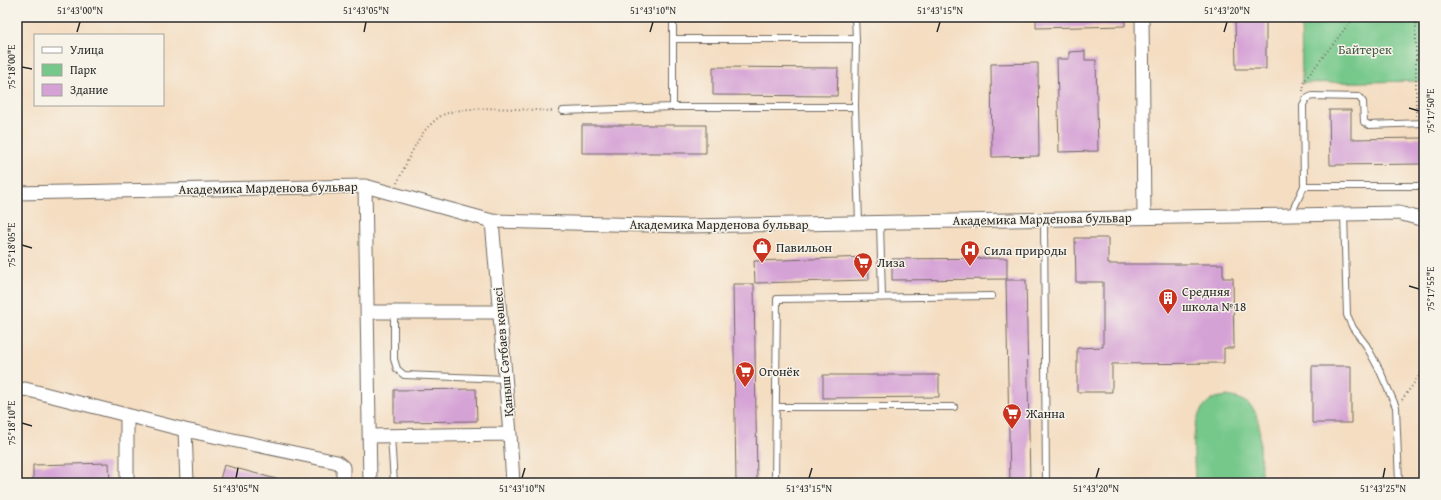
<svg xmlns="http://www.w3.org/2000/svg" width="1441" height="500" font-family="'Gentium Book Plus',serif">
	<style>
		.green { fill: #75c88a; stroke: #507a5a }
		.building { fill: #d5a2d6 }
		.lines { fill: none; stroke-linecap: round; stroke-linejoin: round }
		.service-casing { stroke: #716960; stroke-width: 8 }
		.minor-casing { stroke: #716960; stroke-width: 15 }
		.path { stroke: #716960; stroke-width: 2; stroke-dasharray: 1 3; stroke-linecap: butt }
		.service { stroke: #fff; stroke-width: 6 }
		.minor { stroke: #fff; stroke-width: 13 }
		.ticks { fill: none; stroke: #2b2b2b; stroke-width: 1.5 }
		.labels { text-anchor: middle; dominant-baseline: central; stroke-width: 3; stroke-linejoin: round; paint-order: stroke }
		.park-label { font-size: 13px; fill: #415a48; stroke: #f7f3e8 }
		.street-label { font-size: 13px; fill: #2b2b2b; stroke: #f7f3e8 }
		.poi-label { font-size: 13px; fill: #2b2b2b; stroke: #f7f3e8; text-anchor: start }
		.neatline { fill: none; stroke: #2b2b2b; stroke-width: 1.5 }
		.ticks-label { font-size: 10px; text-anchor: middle; fill: #2b2b2b }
	</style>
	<rect width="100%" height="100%" fill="#f7f3e8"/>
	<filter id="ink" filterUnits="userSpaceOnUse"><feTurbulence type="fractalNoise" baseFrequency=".025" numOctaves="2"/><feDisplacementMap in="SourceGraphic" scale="8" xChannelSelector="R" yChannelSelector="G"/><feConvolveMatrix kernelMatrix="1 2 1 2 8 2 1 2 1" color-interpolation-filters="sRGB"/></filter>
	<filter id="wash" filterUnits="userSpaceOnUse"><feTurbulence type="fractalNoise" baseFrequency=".012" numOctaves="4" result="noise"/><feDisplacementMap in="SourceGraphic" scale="16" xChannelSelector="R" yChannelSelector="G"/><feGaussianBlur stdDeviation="0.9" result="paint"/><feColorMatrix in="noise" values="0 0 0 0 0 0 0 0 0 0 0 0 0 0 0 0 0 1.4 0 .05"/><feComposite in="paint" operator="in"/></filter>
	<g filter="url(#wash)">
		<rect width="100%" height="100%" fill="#f4ddc1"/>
		<!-- green -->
		<path class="green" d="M1301,17H1424V81L1302,83Z
			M1227,396C1258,401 1260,417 1260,446C1261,458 1261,471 1261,483H1195C1195,458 1186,410 1215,398C1219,397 1223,397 1227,396Z"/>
		<g id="blocks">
			<!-- building -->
			<path class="building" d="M1036,17H1125V26L1036,28Z
				M1235,17H1266V69H1236Z
				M1085,51V60H1096L1098,151L1059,152L1057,59H1069V52Z
				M1038,63L1039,156L992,157L991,64Z
				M713,67L838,68L837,96L713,95Z
				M1329,110H1351V139L1424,138V164L1330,165Z
				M582,125H706V153H582Z
				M1075,238H1108V264H1223V278H1233L1234,348H1224V363L1112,364V392H1077V348L1103,347V282H1076Z
				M868,257L869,280L755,283L754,261Z
				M1007,258V279L892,280V259Z
				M1006,280H1026L1030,483H1010Z
				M733,284H754L757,483H736Z
				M1312,366H1351V423H1312Z
				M823,375H939V397L823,398Z
				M476,389L477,421L394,422V390Z
				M109,463L110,483H33V465Z
				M224,465L280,480V483H219Z"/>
		</g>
	</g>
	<g filter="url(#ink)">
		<use href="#blocks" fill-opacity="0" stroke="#716960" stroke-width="1"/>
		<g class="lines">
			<defs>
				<path id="service" d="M673,17V107H855
					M855,17L856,39L855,107L859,222
					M674,39H856
					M563,111L673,107
					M1304,186H1424
					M1291,214L1304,186L1303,105L1306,99L1312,96L1359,97L1363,102L1364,122L1369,125L1424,123
					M1344,214L1347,315L1353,328L1366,345L1379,369L1396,407L1399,483
					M1044,219L1046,483
					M880,222L882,298
					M394,312V359L397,369L404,375L506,379
					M777,407H954
					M391,436L394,483
					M775,483L777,299L992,296"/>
				<path id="minor" d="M1142,17L1144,217
					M365,186L370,483
					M17,193L365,186L492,221L687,226L1399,213L1424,220
					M492,221L510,434L513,483
					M368,312H500
					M17,391L25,389L185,430L337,462L343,467V483
					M127,415V483
					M185,430L187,483
					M370,436L510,434"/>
			</defs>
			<!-- service casing -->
			<use href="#service" class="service-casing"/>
			<!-- minor casing -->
			<use href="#minor" class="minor-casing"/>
			<!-- path -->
			<path class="path" d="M1303,91L1305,80L1354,17
				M1416,116V17
				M397,183C405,167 416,139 428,127C432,123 439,116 445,114C472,104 524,110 554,111
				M1402,400L1424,369"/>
			<!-- service -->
			<use href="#service" class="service"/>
			<!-- minor -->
			<use href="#minor" class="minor"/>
		</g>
	</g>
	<!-- ticks -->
	<path class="ticks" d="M77,32L80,22M364,32L366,22M650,32L653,22M937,32L940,22M1224,32L1227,22M22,67L32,69M1409,108L1419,111M22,245L32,248M1409,286L1419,289M22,423L32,426M236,478L238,468M522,478L525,468M809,478L812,468M1096,478L1099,468M1383,478L1385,468"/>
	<!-- icons -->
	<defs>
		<symbol id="shop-pin" viewBox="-11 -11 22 30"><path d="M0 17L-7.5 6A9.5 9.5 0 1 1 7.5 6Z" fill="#c8321e" stroke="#f7f3e8"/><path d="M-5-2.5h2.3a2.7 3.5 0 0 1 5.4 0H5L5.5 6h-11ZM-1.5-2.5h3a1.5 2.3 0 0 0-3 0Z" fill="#fff"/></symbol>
		<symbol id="hospital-pin" viewBox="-11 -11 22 30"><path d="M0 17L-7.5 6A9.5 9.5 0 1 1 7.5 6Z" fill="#c8321e" stroke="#f7f3e8"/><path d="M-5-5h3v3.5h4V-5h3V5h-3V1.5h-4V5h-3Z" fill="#fff"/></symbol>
		<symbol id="supermarket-pin" viewBox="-11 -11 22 30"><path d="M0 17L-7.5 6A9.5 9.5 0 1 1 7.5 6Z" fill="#c8321e" stroke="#f7f3e8"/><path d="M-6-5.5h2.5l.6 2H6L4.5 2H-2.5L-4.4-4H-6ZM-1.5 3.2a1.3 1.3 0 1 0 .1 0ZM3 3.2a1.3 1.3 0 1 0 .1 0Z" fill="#fff"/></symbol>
		<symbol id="building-pin" viewBox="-11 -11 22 30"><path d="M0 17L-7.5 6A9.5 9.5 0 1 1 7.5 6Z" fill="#c8321e" stroke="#f7f3e8"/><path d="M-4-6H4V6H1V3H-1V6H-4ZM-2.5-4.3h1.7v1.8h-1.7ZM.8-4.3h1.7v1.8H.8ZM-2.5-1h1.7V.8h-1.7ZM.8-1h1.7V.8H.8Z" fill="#fff"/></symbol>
	</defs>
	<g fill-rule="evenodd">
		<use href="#shop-pin" x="751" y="236" width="22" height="30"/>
		<use href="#hospital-pin" x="959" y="239" width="22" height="30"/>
		<use href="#supermarket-pin" x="852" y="251" width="22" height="30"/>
		<use href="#building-pin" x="1157" y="287" width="22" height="30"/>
		<use href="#supermarket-pin" x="734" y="360" width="22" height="30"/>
		<use href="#supermarket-pin" x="1001" y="402" width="22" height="30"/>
	</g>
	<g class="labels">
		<!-- park labels -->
		<g class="park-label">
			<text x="1365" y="49">Байтерек</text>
		</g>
		<!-- street labels -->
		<g class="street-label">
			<text transform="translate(268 188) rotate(-1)">Академика Марденова бульвар</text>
			<text transform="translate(1042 219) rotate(-1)">Академика Марденова бульвар</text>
			<text x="719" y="224">Академика Марденова бульвар</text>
			<text transform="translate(503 352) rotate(-95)">Қаныш Сәтбаев көшесі</text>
		</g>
		<!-- poi labels -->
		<g class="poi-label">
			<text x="776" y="247">Павильон</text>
			<text x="984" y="250">Сила природы</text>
			<text x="877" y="262">Лиза</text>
			<text x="1182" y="291">Средняя<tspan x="1182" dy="15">школа №18</tspan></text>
			<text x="759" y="371">Огонёк</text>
			<text x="1026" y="413">Жанна</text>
		</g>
	</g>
	<!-- margin -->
	<rect width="1441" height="500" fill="none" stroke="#f7f3e8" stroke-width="44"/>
	<!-- legend -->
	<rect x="34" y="34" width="130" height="72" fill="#f7f3e8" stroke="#a5a39c"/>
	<rect x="42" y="47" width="20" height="6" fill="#ffffff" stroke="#a5a39c"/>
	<text x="70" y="54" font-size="12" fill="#2b2b2b">Улица</text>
	<rect x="42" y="64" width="20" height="12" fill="#75c88a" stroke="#a5a39c"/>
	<text x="70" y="74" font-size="12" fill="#2b2b2b">Парк</text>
	<rect x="42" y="84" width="20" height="12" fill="#d5a2d6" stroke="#a5a39c"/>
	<text x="70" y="94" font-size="12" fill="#2b2b2b">Здание</text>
	<rect x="22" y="22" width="1397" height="456" class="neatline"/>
	<g class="ticks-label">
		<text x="80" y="14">51°43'00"N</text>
		<text x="366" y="14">51°43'05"N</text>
		<text x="653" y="14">51°43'10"N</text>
		<text x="940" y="14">51°43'15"N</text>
		<text x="1227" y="14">51°43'20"N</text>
		<text transform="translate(11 67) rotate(-90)" y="4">75°18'00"E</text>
		<text transform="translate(1430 111) rotate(-90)" y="4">75°17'50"E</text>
		<text transform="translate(11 245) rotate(-90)" y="4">75°18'05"E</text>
		<text transform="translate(1430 289) rotate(-90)" y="4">75°17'55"E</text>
		<text transform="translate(11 423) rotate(-90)" y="4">75°18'10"E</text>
		<text x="236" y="492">51°43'05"N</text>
		<text x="522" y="492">51°43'10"N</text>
		<text x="809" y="492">51°43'15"N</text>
		<text x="1096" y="492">51°43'20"N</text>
		<text x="1383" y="492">51°43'25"N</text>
	</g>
</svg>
